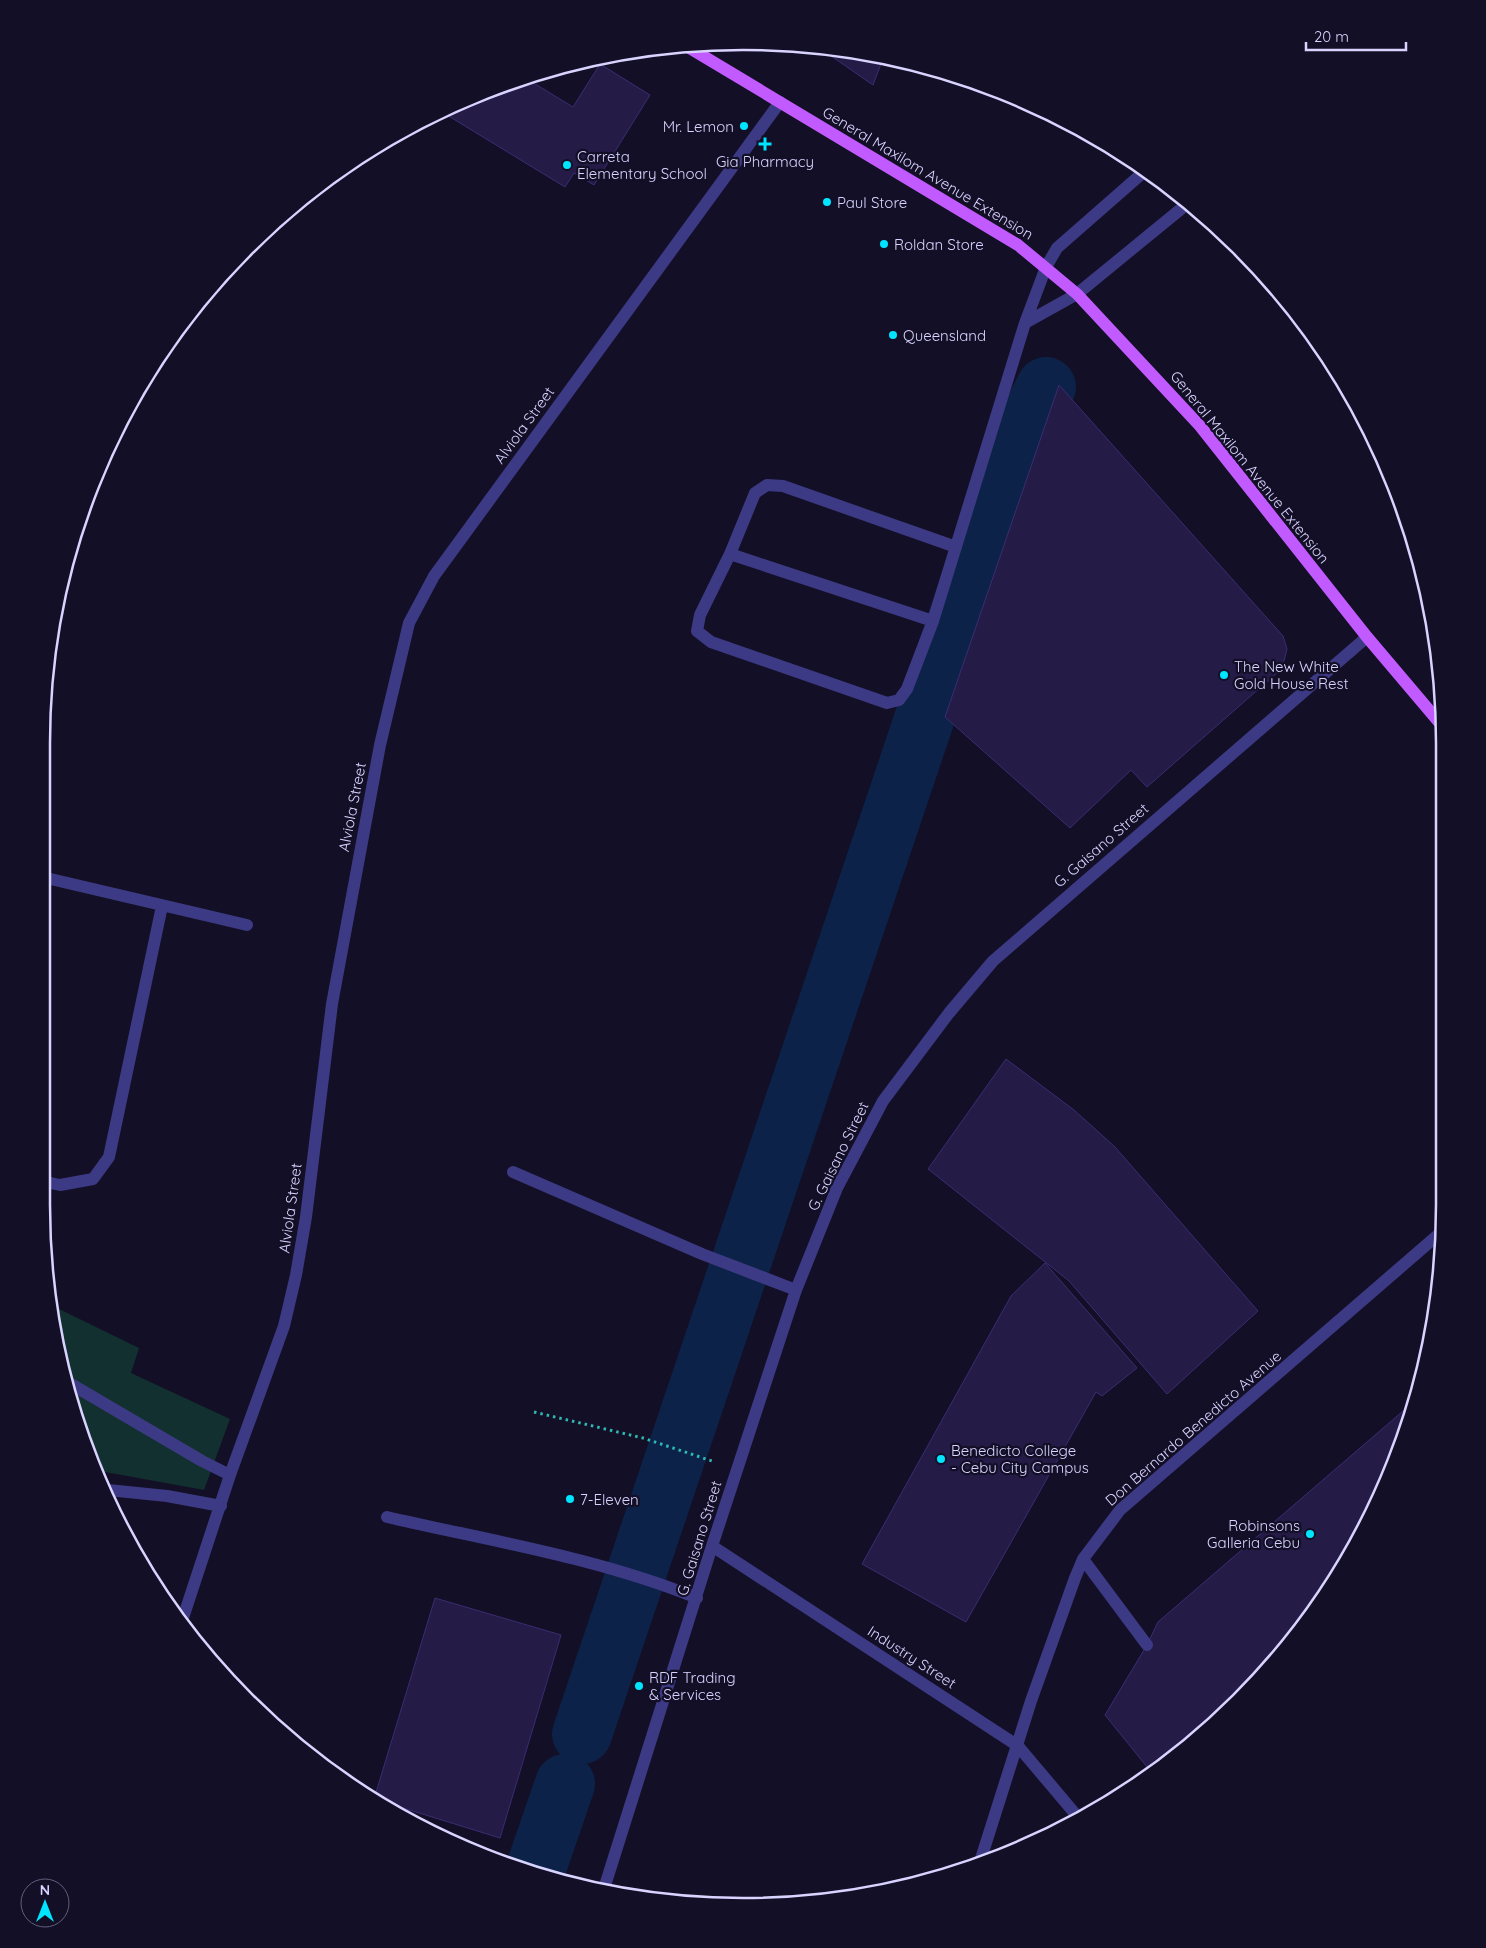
<svg xmlns="http://www.w3.org/2000/svg" width="1486" height="1948" font-family="Quicksand,sans-serif">
	<style>
		.green { fill: #12302f }
		.lines { fill: none; stroke-linecap: round; stroke-linejoin: round }
		.river { stroke: #0c2248; stroke-width: 60 }
		.building { fill: #241b47; stroke: #3b2d73 }
		.path { stroke: #2fb8b0; stroke-width: 3; stroke-dasharray: 2.5 4; stroke-linecap: butt }
		.minor { stroke: #3d3a85; stroke-width: 12 }
		.major { stroke: #c25bff; stroke-width: 12 }
		.poi-dot { fill: #00e5ff; stroke: #130f26; stroke-width: 2 }
		.labels { text-anchor: middle; dominant-baseline: central; stroke-width: 4.5; stroke-linejoin: round; paint-order: stroke }
		.poi-label { font-size: 15px; fill: #d9d4ff; stroke: #130f26; text-anchor: start }
		.street-label { font-size: 15px; fill: #d9d4ff; stroke: #130f26 }
		.rim { fill: none; stroke: #d9d4ff; stroke-width: 2.5 }
	</style>
	<rect width="100%" height="100%" fill="#130f26"/>
	<!-- green -->
	<path class="green" d="M55,1307L139,1348L131,1373L230,1419L204,1490L100,1471L65,1387Z"/>
	<g class="lines">
		<!-- river -->
		<path class="river" d="M582,1734L1017,444L1046,387
			M534,1874L565,1784"/>
	</g>
	<!-- building -->
	<path class="building" d="M821,49L880,55L884,56L873,85Z
		M600,64L650,95L594,185L574,173L565,187L442,112L475,95L527,79L573,107Z
		M1059,385L1283,636L1287,649L1284,661L1278,672L1147,787L1131,770L1070,828L945,717Z
		M1006,1059L1074,1110L1115,1147L1258,1311L1167,1394L1069,1281L928,1169Z
		M1045,1263L1137,1368L1102,1396L1096,1392L966,1622L862,1564L1011,1296Z
		M1410,1405L1391,1473L1327,1595L1239,1701L1152,1773L1105,1715L1147,1645L1158,1622Z
		M435,1598L561,1635L500,1838L374,1799Z"/>
	<g class="lines">
		<!-- path -->
		<path class="path" d="M534,1412L643,1438L715,1462"/>
		<!-- minor -->
		<path class="minor" d="M1025,323L1077,294L1187,204
			M110,445L127,411
			M956,547L783,486L767,485L755,493L730,554L700,615L697,631L711,642L887,703L899,700L907,689L933,621L1025,323L1046,267L1057,248L1146,170
			M730,554L933,621
			M42,877L247,925
			M513,1172L702,1254L796,1290
			M41,1181L60,1185L93,1179L109,1157L162,906
			M64,1380L202,1461L230,1475
			M108,1490L167,1496L221,1506
			M387,1517C491,1541 598,1558 697,1598
			M712,1546L1018,1746L1077,1816
			M1083,1559L1147,1645
			M183,1618L230,1475L284,1326L296,1275L306,1217L332,1004L380,745L409,623L434,576L780,102
			M979,1865L1031,1701L1075,1578L1083,1559L1120,1510L1439,1234
			M603,1892L712,1546L796,1290L837,1188L883,1101L949,1013L993,961L1367,637"/>
		<!-- major -->
		<path class="major" d="M688,47L1018,245L1077,294L1200,426L1367,637L1439,722"/>
	</g>
	<!-- markers -->
	<g class="poi-dot">
		<circle cx="744" cy="126" r="5"/>
		<path d="M762.5 136.5h5v5h5v5h-5v5h-5v-5h-5v-5h5z"/>
		<circle cx="567" cy="165" r="5"/>
		<circle cx="827" cy="202" r="5"/>
		<circle cx="884" cy="244" r="5"/>
		<circle cx="893" cy="335" r="5"/>
		<circle cx="1224" cy="675" r="5"/>
		<circle cx="941" cy="1459" r="5"/>
		<circle cx="570" cy="1499" r="5"/>
		<circle cx="1310" cy="1534" r="5"/>
		<circle cx="639" cy="1686" r="5"/>
	</g>
	<g class="labels">
		<!-- poi labels -->
		<g class="poi-label">
			<text x="734" y="126" text-anchor="end">Mr. Lemon</text>
			<text x="577" y="156">Carreta<tspan x="577" dy="17">Elementary School</tspan></text>
			<text x="765" y="161" text-anchor="middle">Gia Pharmacy</text>
			<text x="837" y="202">Paul Store</text>
			<text x="894" y="244">Roldan Store</text>
			<text x="903" y="335">Queensland</text>
			<text x="1234" y="666">The New White<tspan x="1234" dy="17">Gold House Rest</tspan></text>
			<text x="951" y="1450">Benedicto College<tspan x="951" dy="17">- Cebu City Campus</tspan></text>
			<text x="580" y="1499">7-Eleven</text>
			<text x="1300" y="1525" text-anchor="end">Robinsons<tspan x="1300" dy="17">Galleria Cebu</tspan></text>
			<text x="649" y="1677">RDF Trading<tspan x="649" dy="17">&amp; Services</tspan></text>
		</g>
		<!-- street labels -->
		<g class="street-label">
			<text transform="translate(928 173) rotate(31)">General Maxilom Avenue Extension</text>
			<text transform="translate(524 425) rotate(-54)">Alviola Street</text>
			<text transform="translate(1250 467) rotate(51)">General Maxilom Avenue Extension</text>
			<text transform="translate(352 807) rotate(-79)">Alviola Street</text>
			<text transform="translate(1101 845) rotate(-41)">G. Gaisano Street</text>
			<text transform="translate(838 1156) rotate(-64)">G. Gaisano Street</text>
			<text transform="translate(290 1208) rotate(-82)">Alviola Street</text>
			<text transform="translate(1193 1428) rotate(-41)">Don Bernardo Benedicto Avenue</text>
			<text transform="translate(699 1538) rotate(-73)">G. Gaisano Street</text>
			<text transform="translate(912 1657) rotate(33)">Industry Street</text>
		</g>
	</g>
	<!-- crop -->
	<path d="M0 0H1486V1948H0ZM743 50H743A693 693 0 0 1 1436 743V1205A693 693 0 0 1 743 1898H743A693 693 0 0 1 50 1205V743A693 693 0 0 1 743 50Z" fill="#130f26" fill-rule="evenodd"/>
	<path class="rim" d="M743 50H743A693 693 0 0 1 1436 743V1205A693 693 0 0 1 743 1898H743A693 693 0 0 1 50 1205V743A693 693 0 0 1 743 50Z"/>
	<!-- north arrow -->
	<g transform="translate(45 1903)"><circle r="24" fill="#130f26" stroke="#625e7d"/>
	<path d="M0-4L9 19L0 12L-9 19Z" fill="#00e5ff"/>
	<text y="-8" font-size="14" font-weight="bold" text-anchor="middle" fill="#d9d4ff">N</text>
	</g>
	<!-- scale -->
	<path d="M1306 42v8h100v-8" fill="none" stroke="#d9d4ff" stroke-width="2.5"/>
	<text x="1314" y="42" font-size="15" fill="#d9d4ff" stroke="#130f26" stroke-width="4" paint-order="stroke">20 m</text>
</svg>
